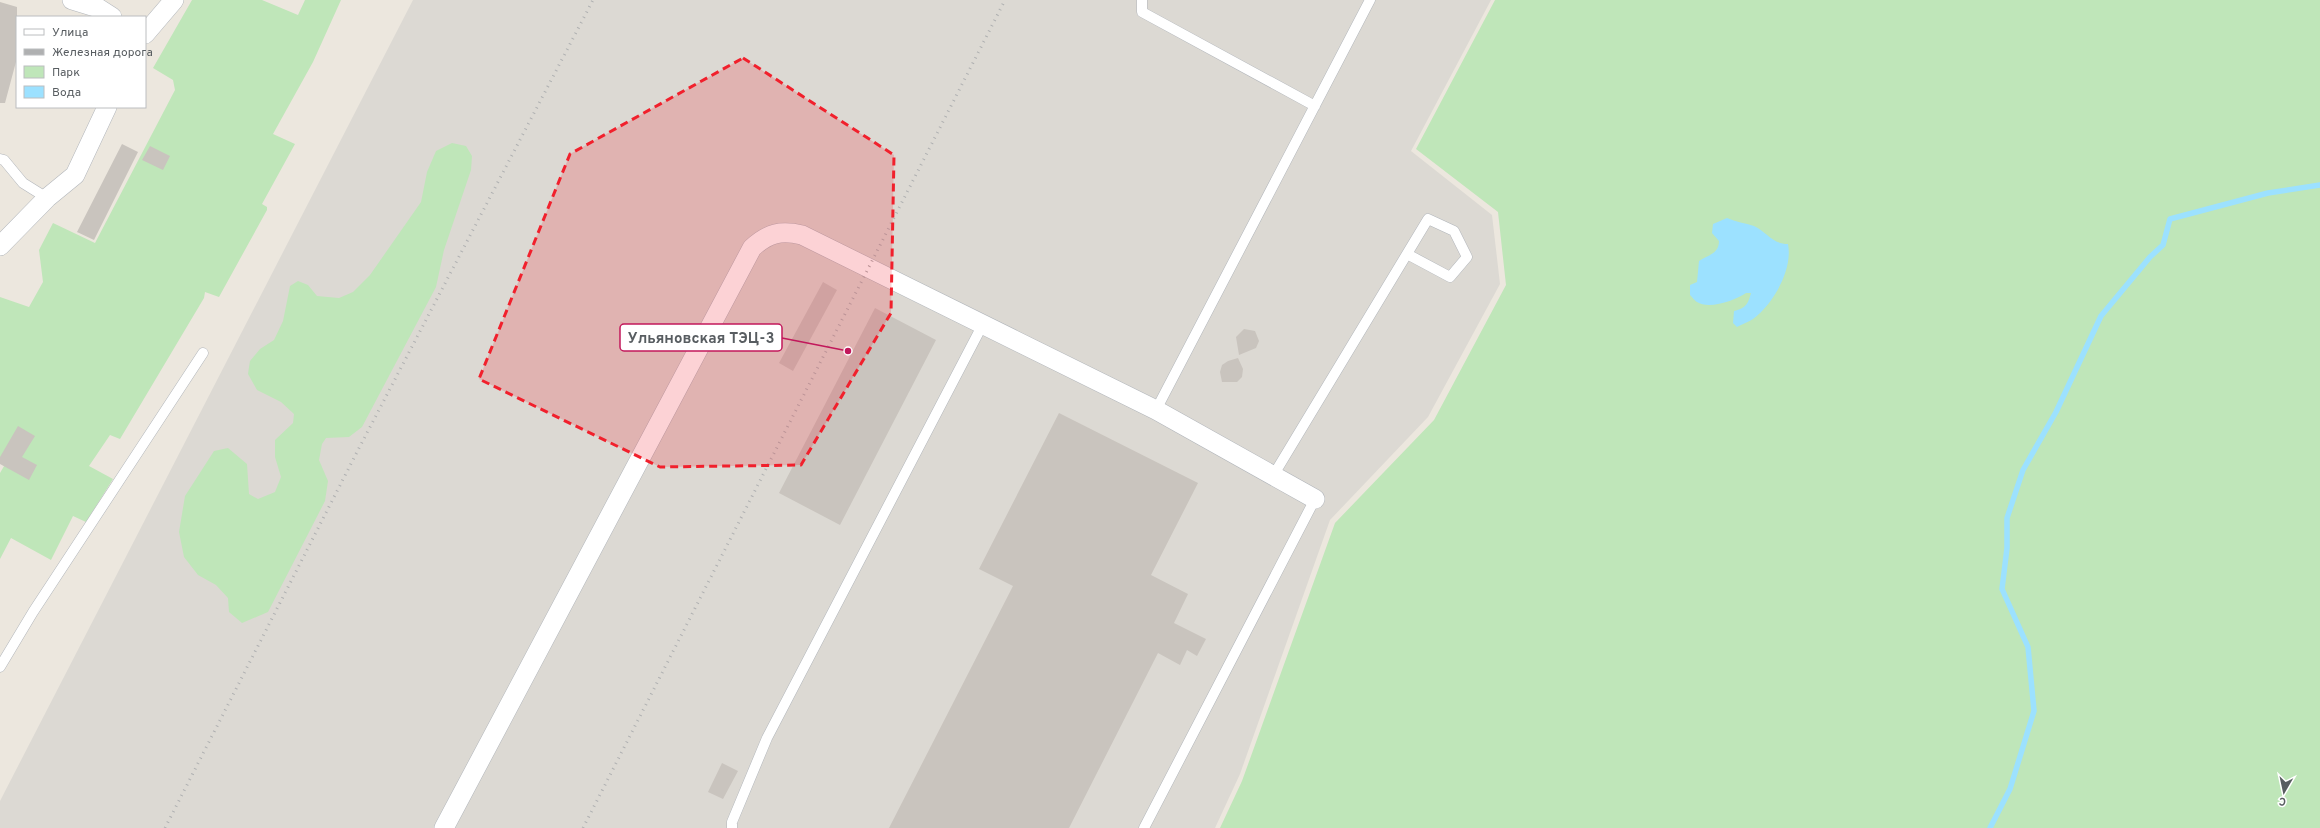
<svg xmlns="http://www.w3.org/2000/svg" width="2320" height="828" font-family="Overpass,sans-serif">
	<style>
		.industrial { fill: #dcd9d3 }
		.green { fill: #bfe6b9 }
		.water { fill: #9ce1ff }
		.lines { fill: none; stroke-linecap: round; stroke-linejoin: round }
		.stream { stroke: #9ce1ff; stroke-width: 5.5 }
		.building { fill: #c9c4be }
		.service-casing { stroke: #b2b6bb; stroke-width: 11 }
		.minor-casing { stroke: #b2b6bb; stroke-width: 20 }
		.service { stroke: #fff; stroke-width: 10 }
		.minor { stroke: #fff; stroke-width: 19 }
		.rail { stroke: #afb0b1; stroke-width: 3; stroke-dasharray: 1 5; stroke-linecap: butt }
		.marked { fill: #f1202c; fill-opacity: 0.2; stroke: #f1202c; stroke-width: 3; stroke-dasharray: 8 5; stroke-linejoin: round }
		.leader { fill: none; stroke: #c2185b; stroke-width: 1.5 }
		.callout-dot { fill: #c2185b; stroke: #fff; stroke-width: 1.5 }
		.callout { fill: #fff; stroke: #c2185b; stroke-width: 1.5 }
		.callout-label { font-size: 15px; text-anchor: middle; font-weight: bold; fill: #585d61 }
	</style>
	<rect width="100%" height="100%" fill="#ece7de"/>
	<!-- industrial -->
	<path class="industrial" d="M413,0H1491L1411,151L1492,215L1500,284L1428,417L1330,520L1240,774L1215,828H0V801Z"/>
	<!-- green -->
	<path class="green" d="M192,0H262L298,15L305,0H341L313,62L273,134L295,144L262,204L267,207V210L219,297L205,292L204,298L120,439L110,435L89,466L113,479L86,522L73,516L51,560L11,538L0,559V473L7,461L0,457V297L29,307L43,282L39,250L53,223L95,243L175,90L173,80L153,68Z
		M1495,0H2320V828H1220L1242,781L1335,523L1434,420L1506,285L1498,212L1416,149Z
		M452,143L466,146L472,156L471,170L444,250L436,287L362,427L349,437L326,438L322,444L319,460L328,481L325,501L268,612L242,623L229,612L228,598L216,585L198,575L184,557L179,532L185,496L214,451L228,448L247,464L249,494L258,499L275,492L281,477L275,457V440L293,423L294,414L281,402L257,390L248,374L250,361L260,349L274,340L283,321L290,286L298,281L308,285L317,296L339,298L353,292L370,275L421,202L427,172L436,151Z"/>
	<!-- water -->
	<path class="water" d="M1727,218C1736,222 1745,223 1754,226C1767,232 1772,244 1788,244C1793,269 1774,303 1753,319C1749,322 1742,324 1737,327L1733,323L1734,311C1746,308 1748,304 1751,293H1746C1736,300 1709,310 1697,302C1695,301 1692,297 1690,295V285L1697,282L1699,261C1708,255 1719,254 1719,241L1712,233L1713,224Z"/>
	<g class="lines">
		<!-- stream -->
		<path class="stream" d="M1990,828L2010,789L2034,711L2028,647L2002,589L2007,548V518L2023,470L2056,412L2101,316L2150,257L2163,245L2170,219L2268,193L2320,185"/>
	</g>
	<!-- building -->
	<path class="building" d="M0,2L17,7V58L5,103H0Z
		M122,144L138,152L94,240L77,232Z
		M150,146L170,156L163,170L142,160Z
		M823,282L837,290L793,371L779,363Z
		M875,308L936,340L840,525L779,493Z
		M1244,329L1255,331L1259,341L1256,348L1239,355L1236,337Z
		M1238,358L1243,369L1242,377L1237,382H1222L1220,372L1222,365L1228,361Z
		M1059,413L1198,483L1151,575L1188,594L1174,623L1206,639L1197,656L1187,650L1180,665L1158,653L1069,828H889L1013,586L979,569Z
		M18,426L35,436L22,457L37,465L29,480L0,464V457Z
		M722,763L738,771L723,799L708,792Z"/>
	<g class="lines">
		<defs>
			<path id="service" d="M1142,0V12L1315,106
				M0,159L4,160L23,183L47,198
				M1156,410L1370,0
				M1273,476L1428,219L1454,231L1467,257L1450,277L1407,254
				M0,667L33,612L203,353
				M732,828V822L767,738L983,324
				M1144,828L1315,499"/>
			<path id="minor" d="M72,0L98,8L112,17
				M145,34L174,0
				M0,246L47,198L75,175L107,107
				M444,828L752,248C768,233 781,230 802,235L1156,410L1315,499"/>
		</defs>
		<!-- service casing -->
		<use href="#service" class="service-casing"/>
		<!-- minor casing -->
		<use href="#minor" class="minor-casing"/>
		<!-- service -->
		<use href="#service" class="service"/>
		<!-- minor -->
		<use href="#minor" class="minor"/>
		<!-- rail -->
		<path class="rail" d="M165,828L357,452L593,0
			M583,828L1005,0"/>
	</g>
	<!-- marked area -->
	<path class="marked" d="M743,58L894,155L891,313L801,465L660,467L479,379L570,154Z"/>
	<!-- callouts -->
	<path class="leader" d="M848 351L782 338"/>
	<circle class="callout-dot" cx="848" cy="351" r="4"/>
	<rect class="callout" x="620" y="324" width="162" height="27" rx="4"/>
	<g class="callout-label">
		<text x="701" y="343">Ульяновская ТЭЦ-3</text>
	</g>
	<!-- legend -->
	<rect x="16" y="16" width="130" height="92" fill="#ffffff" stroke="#bcbec0"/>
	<rect x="24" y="29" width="20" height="6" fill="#ffffff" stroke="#bcbec0"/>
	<text x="52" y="36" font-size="12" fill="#585d61">Улица</text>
	<rect x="24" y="49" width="20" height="6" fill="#afb0b1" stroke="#bcbec0"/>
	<text x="52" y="56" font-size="12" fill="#585d61">Железная дорога</text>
	<rect x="24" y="66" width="20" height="12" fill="#bfe6b9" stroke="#bcbec0"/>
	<text x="52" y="76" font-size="12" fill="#585d61">Парк</text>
	<rect x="24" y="86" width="20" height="12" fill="#9ce1ff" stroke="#bcbec0"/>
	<text x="52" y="96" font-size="12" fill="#585d61">Вода</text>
	<!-- north arrow -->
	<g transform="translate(2284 792) rotate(189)" stroke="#ffffff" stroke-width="3" paint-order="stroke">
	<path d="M0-3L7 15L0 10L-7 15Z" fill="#585d61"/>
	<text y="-6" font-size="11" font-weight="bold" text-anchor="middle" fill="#585d61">С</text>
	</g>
</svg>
